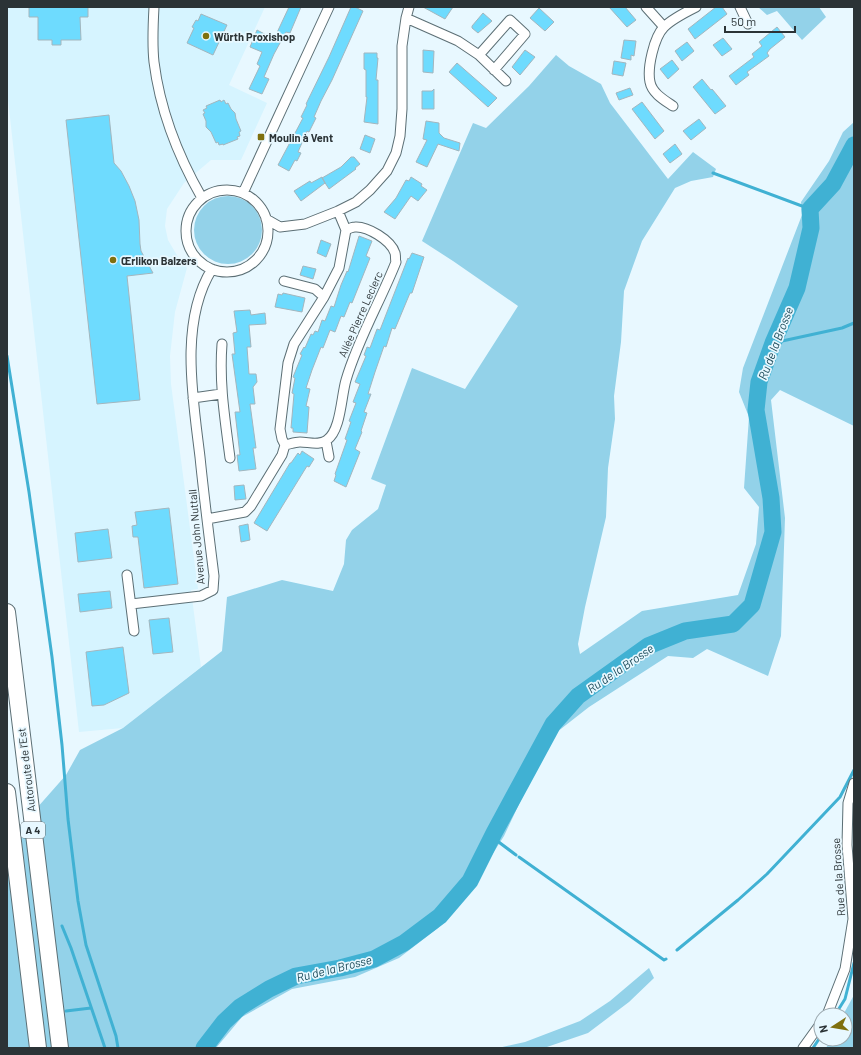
<svg xmlns="http://www.w3.org/2000/svg" width="861" height="1055" font-family="Barlow,sans-serif">
	<style>
		.built { fill: #d6f4ff }
		.green { fill: #93d2e9 }
		.lines { fill: none; stroke-linecap: round; stroke-linejoin: round }
		.stream { stroke: #40b1d3; stroke-width: 3 }
		.river { stroke: #40b1d3; stroke-width: 17 }
		.building { fill: #6edbfe; stroke: #a3b6be }
		.minor-casing { stroke: #5c6f75; stroke-width: 11 }
		.motorway-casing { stroke: #5c6f75; stroke-width: 18 }
		.minor { stroke: #fff; stroke-width: 9 }
		.motorway { stroke: #fff; stroke-width: 16 }
		.poi-dot { fill: #7f700f; stroke: #e8f8ff; stroke-width: 1.5 }
		.labels { text-anchor: middle; dominant-baseline: central; stroke-width: 3.5; stroke-linejoin: round; paint-order: stroke }
		.shield { fill: #e8f8ff; stroke: #646e72; stroke-width: 1 }
		.shield-label { font-size: 10px; font-weight: bold; fill: #2b3336 }
		.poi-label { font-size: 11px; font-weight: bold; fill: #2b3336; stroke: #e8f8ff; text-anchor: start }
		.street-label { font-size: 11px; fill: #2b3336; stroke: #e8f8ff }
		.water-label { font-size: 12px; font-style: italic; fill: #1b4a59; stroke: #e8f8ff }
	</style>
	<rect width="100%" height="100%" fill="#e8f8ff"/>
	<!-- built -->
	<path class="built" d="M7,7H265L229,85L267,103L241,160H211L184,183L167,209L165,226L168,240L178,257L187,268L175,312L170,356L171,384L198,589L191,590L201,667L123,728L79,732L7,91Z"/>
	<!-- green -->
	<path class="green" d="M758,7H819L826,17L802,40L777,11L767,15Z
		M556,55L569,66L601,84L610,103L668,179L693,152L716,169L713,177L691,181L675,188L642,241L624,291L621,342L614,396L615,419L608,468L606,517L585,607L578,644L580,654L642,611L738,595L756,544L759,507L744,488L749,417L739,392L743,368L802,215L801,202L829,161L843,132L854,122V426L780,390L771,400L785,518L781,636L768,676L707,649L693,658L668,656L589,707L557,732L536,768L504,836L467,894L438,928L399,958L355,977L292,989L242,1017L216,1048H7V842L66,775L80,750L123,728L222,651L227,597L282,580L333,591L344,564L346,540L352,530L378,509L386,485L371,479L412,368L465,389L518,306L453,261L422,241L473,123L486,128L529,86Z
		M194 230a34 34 0 1 1 68 0a34 34 0 1 1-68 0Z
		M649,968L654,978L629,1002L588,1033L544,1048H498L525,1042L580,1021L610,1001Z
		M854,995V1048H826L831,1039H845V1015H843Z"/>
	<g class="lines">
		<!-- stream -->
		<path class="stream" d="M713,173L810,209
			M773,343L842,328L854,323
			M7,356L29,492L52,657L62,745L68,819L78,901L86,945L116,1036L118,1048
			M492,837L516,855
			M519,857L664,960L666,959
			M62,926L71,948L105,1048
			M677,950L738,900L767,874L840,797L854,770
			M66,1011L91,1008
			M835,1015L845,999L854,963
			M813,1048L821,1036"/>
		<!-- river -->
		<path class="river" d="M204,1048L224,1022L240,1007L269,989L296,976L340,968L374,959L404,943L440,916L470,881L494,833L553,724L578,696L648,646L685,631L733,624L752,605L773,532L771,498L756,410L759,382L773,343L797,288L811,228L810,209L833,184L854,145"/>
	</g>
	<!-- building -->
	<path class="building" d="M29,7H88V17H80L81,40H61V45H52V40H38V17H29Z
		M289,7H301L290,33L286,32L274,54L264,77L269,79L262,94L249,89L260,66L257,64L262,52L250,47L257,30L274,39Z
		M351,7H355L363,11L332,80L321,101L314,117L316,118L309,132L307,131L298,152L301,153L297,161L295,160L289,171L278,165L303,118L301,117L307,105L306,104L329,57Z
		M423,7H453L445,19Z
		M609,7H625L636,20L627,27Z
		M716,7H722L727,14L695,39L688,29Z
		M539,8L554,22L545,31L530,18Z
		M483,13L492,21L478,33L472,28V26Z
		M201,14L227,25L213,55L187,43L194,28L192,27L196,20L198,21Z
		M777,27L785,37L770,49L767,53L769,56L747,72L749,75L736,85L729,76L754,57L752,54L762,46L759,42Z
		M723,38L732,49L722,56L713,45Z
		M624,40L636,41L634,56L631,55V60L621,58Z
		M687,42L694,51L682,61L675,51Z
		M423,50L434,51L433,73L423,72Z
		M525,50L535,57L520,75L512,67Z
		M364,53H377V58H378L376,80H378V124L364,122L367,97H366V70L364,69Z
		M672,60L679,69L668,79L660,69Z
		M614,61L626,63L623,76L612,74Z
		M457,63L497,98L488,107L449,72Z
		M702,79L711,90L712,89L726,106L715,114L693,87Z
		M630,88L633,95L619,100L616,93Z
		M434,89V109H422V91H432Z
		M220,100L221,102L224,100L226,104L228,103L231,109L235,113L236,119L241,131L239,132L240,136L237,137L238,139L223,145V144L219,145L218,142L216,143L211,132L206,127V121L203,114L205,113L203,110L207,108L206,106Z
		M642,102L664,131L655,139L632,109Z
		M109,115L114,163L121,171L129,186L135,201L139,220L140,244L141,251L153,273L127,276L140,400L97,404L66,120Z
		M699,119L706,128L691,140L683,131Z
		M426,121L439,123V133L444,138L460,143L459,151L438,144L427,167L416,162L427,140L423,139Z
		M365,135L375,139L370,153L360,149Z
		M675,144L682,154L670,163L663,154Z
		M351,157H354L360,164L355,168L356,169L329,189L322,178L341,167Z
		M322,177L325,183L301,201L294,191L310,181L311,183Z
		M411,177L422,184L421,186L427,190L418,201L411,196L395,219L384,212L396,198L406,180L409,181Z
		M359,236L372,241L366,256L370,258L352,303L350,302L344,317L341,316L335,332L330,330L323,348L321,347L312,370L306,388L310,389L306,406L309,407L307,433L293,432V428H291L294,394L292,393L295,378L293,377L302,355L300,354L304,347L305,348L311,334L313,335L315,331L318,332L322,320L325,321L331,306L334,307L341,285L347,271L348,272Z
		M321,240L331,244L326,257L317,253Z
		M412,253L424,257L412,293H410L395,329L392,328L386,347L384,346L375,372L368,394H371L364,412L367,413L361,431L362,432L355,449L360,452L346,487L334,481L336,475L335,474L347,440L345,439L351,422L349,421L356,403L353,402L360,384L355,382L366,356L364,355L367,347L370,348L377,329L380,330L408,258L409,259Z
		M303,266L316,269L313,279L300,275Z
		M283,293L305,298L302,312L275,307L278,294L282,295Z
		M250,310L251,315L265,313L266,324L249,325L251,347H247L249,374H256L257,382L253,387L255,404H250L256,448H253L256,469L239,471L237,455H240L235,412H240L232,354H235L233,333L237,332L234,311Z
		M302,451L314,459L309,467L307,466L267,531L254,523L290,463H291L298,453L300,455Z
		M244,485L246,499L235,500L234,486Z
		M169,508L178,584L144,588L138,537H133L132,526L137,525L135,512Z
		M248,524L250,540L241,542L239,526Z
		M108,529L112,558L78,562L75,533Z
		M110,591L112,608L80,612L78,594Z
		M169,618L173,652L153,654L149,620Z
		M123,647L129,693L104,705L92,706L86,652Z"/>
	<g class="lines">
		<defs>
			<path id="minor" d="M154,7C153,25 152,44 154,62C160,110 178,156 202,198
				M646,7L664,27
				M740,7L748,24
				M406,18L458,41L479,55L506,81
				M479,55L510,20L525,34L494,70
				M673,106C664,100 652,93 650,82C647,68 654,37 664,27C670,21 688,11 696,7
				M186 231a41 41 0 1 1 82 0a41 41 0 1 1-82 0Z
				M243,193L329,7
				M266,219L280,227L305,224L338,211L356,202L370,190L387,171L396,153L400,136L402,109V46L406,18L409,7
				M284,281L315,289L324,297
				M222,344C219,384 225,419 230,458
				M193,398L221,394
				M326,441L329,457
				M285,445C290,444 295,442 300,442C309,442 319,446 327,440C341,430 341,397 346,380C358,339 380,302 396,262C395,260 396,256 395,253C391,240 367,226 355,227C352,227 348,229 346,230
				M207,519L245,512L251,506L282,455L285,445L282,439L280,429L288,363L294,344L324,297L339,268L346,230L338,211
				M127,575L134,631
				M131,604L201,596L213,590L214,576C209,536 204,497 200,457C193,398 179,322 212,269
				M827,1015L845,969L853,919L847,845L848,803L854,783
				M803,1048L821,1023"/>
			<path id="motorway" d="M7,612L60,1048
				M7,792L38,1048"/>
		</defs>
		<!-- minor casing -->
		<use href="#minor" class="minor-casing"/>
		<!-- motorway casing -->
		<use href="#motorway" class="motorway-casing"/>
		<!-- minor -->
		<use href="#minor" class="minor"/>
		<!-- motorway -->
		<use href="#motorway" class="motorway"/>
	</g>
	<!-- markers -->
	<g class="poi-dot">
		<circle cx="206" cy="36" r="4"/>
		<rect x="257" y="133" width="8" height="8" rx="2"/>
		<circle cx="113" cy="260" r="4"/>
	</g>
	<g class="labels">
		<!-- shield labels -->
		<rect class="shield" x="21" y="822" width="24" height="16" rx="3"/>
		<g class="shield-label">
			<text x="33" y="830">A 4</text>
		</g>
		<!-- poi labels -->
		<g class="poi-label">
			<text x="214" y="36">Würth Proxishop</text>
			<text x="269" y="137">Moulin à Vent</text>
			<text x="121" y="260">Œrlikon Balzers</text>
		</g>
		<!-- street labels -->
		<g class="street-label">
			<text transform="translate(360 314) rotate(-66)">Allée Pierre Leclerc</text>
			<text transform="translate(196 537) rotate(-95)">Avenue John Nuttall</text>
			<text transform="translate(26 770) rotate(-97)">Autoroute de l’Est</text>
			<text transform="translate(838 877) rotate(-94)">Rue de la Brosse</text>
		</g>
		<!-- water labels -->
		<g class="water-label">
			<text transform="translate(775 343) rotate(-69)">Ru de la Brosse</text>
			<text transform="translate(620 668) rotate(-34)">Ru de la Brosse</text>
			<text transform="translate(334 968) rotate(-14)">Ru de la Brosse</text>
		</g>
	</g>
	<!-- border -->
	<rect width="861" height="1055" fill="none" stroke="#2b3336" stroke-width="16"/>
	<!-- north arrow -->
	<g transform="translate(833 1027) rotate(258)"><circle r="19" fill="#e8f8ff" stroke="#9ca9af"/>
	<path d="M0-3L7 15L0 10L-7 15Z" fill="#7f700f"/>
	<text y="-6" font-size="11" font-weight="bold" text-anchor="middle" fill="#2b3336">N</text>
	</g>
	<!-- scale -->
	<path d="M725 26v6h70v-6" fill="none" stroke="#2b3336" stroke-width="2"/>
	<text x="731" y="26" font-size="12" fill="#2b3336" stroke="#e8f8ff" stroke-width="3" paint-order="stroke">50 m</text>
</svg>
